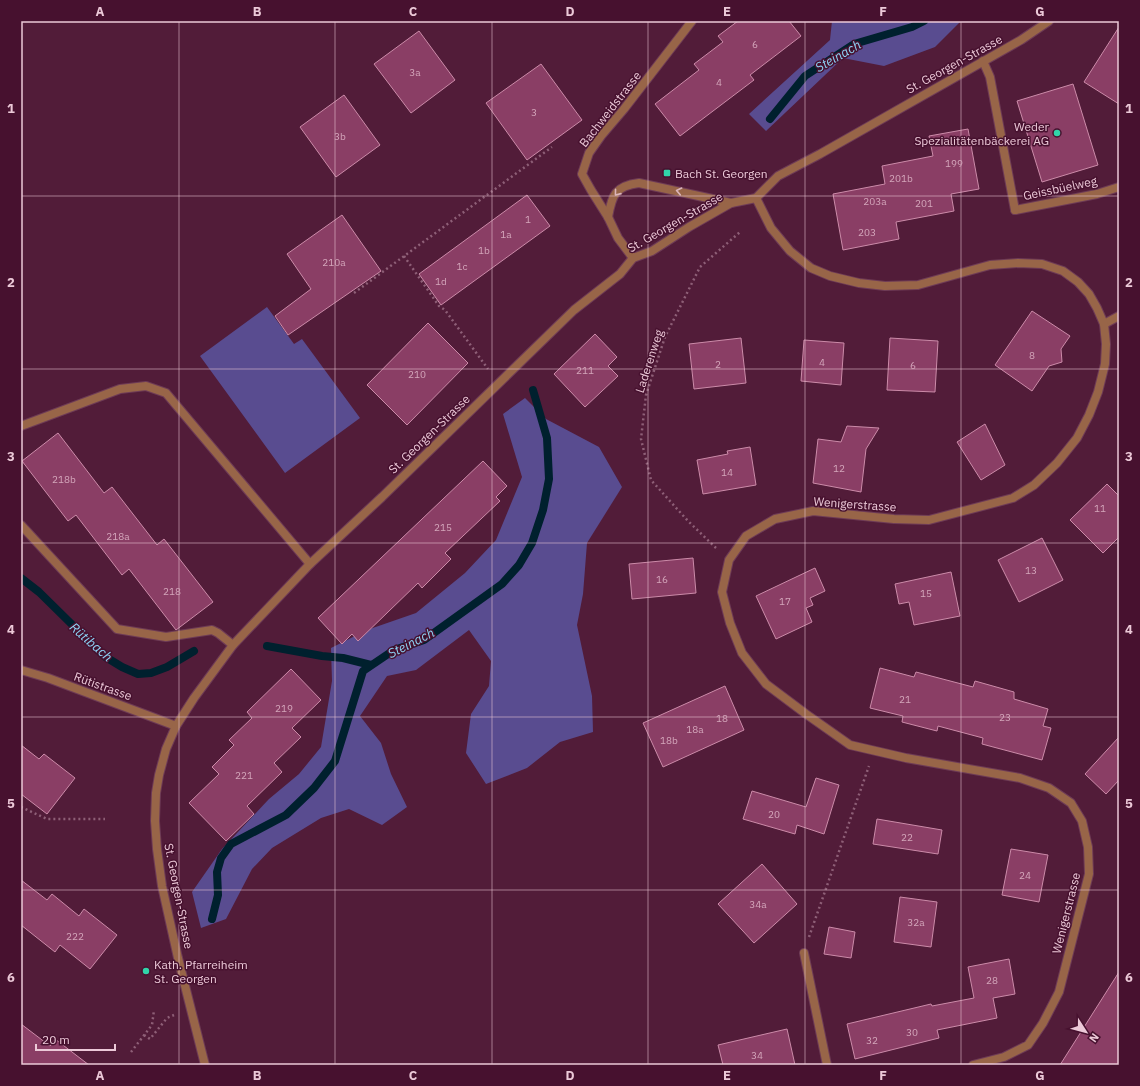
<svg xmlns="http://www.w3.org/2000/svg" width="1140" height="1086" font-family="'IBM Plex Sans',sans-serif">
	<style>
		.green { fill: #594c90 }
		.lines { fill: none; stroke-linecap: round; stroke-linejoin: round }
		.stream { stroke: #00202e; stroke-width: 8 }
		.building { fill: #8a3e65; stroke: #cc8ba9 }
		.service-casing { stroke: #6e3b56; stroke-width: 10 }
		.minor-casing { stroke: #6e3b56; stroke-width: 10 }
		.tertiary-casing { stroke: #6e3b56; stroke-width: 10 }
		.path { stroke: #8e5f77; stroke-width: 2.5; stroke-dasharray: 2 3; stroke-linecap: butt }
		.service { stroke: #986548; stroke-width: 8 }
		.minor { stroke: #986548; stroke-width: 8 }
		.tertiary { stroke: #986548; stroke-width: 8 }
		.oneway { stroke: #dbb5bb }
		.grid { fill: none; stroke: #ecc9d8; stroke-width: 1; stroke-opacity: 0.55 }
		.poi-dot { fill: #31d4a9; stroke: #47112f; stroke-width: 1.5 }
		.labels { text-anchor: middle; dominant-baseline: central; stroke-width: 3; stroke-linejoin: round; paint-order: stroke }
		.number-label { font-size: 10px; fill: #d4a6bb }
		.street-label { font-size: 12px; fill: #ecc9d8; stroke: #47112f }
		.poi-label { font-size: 12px; fill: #ecc9d8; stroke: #47112f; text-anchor: start }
		.water-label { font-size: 13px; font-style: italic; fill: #8dd5f7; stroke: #47112f }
		.neatline { fill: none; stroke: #ecc9d8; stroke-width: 1.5 }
		.grid-label { font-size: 13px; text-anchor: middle; font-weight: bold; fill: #ecc9d8 }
	</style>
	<rect width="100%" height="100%" fill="#521c39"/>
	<!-- green -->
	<path class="green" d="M832,21H961L935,47L884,66L843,58L766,131L749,114L830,40Z
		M267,307L294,344L302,339L360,418L285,473L200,356Z
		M525,398L546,419L599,447L622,487L587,543L583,594L577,625L592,696L593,732L560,742L527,768L486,784L466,753L471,714L489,686L491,661L469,630L416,670L387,676L360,716L381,743L391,774L407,807L382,825L349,809L321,818L272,848L252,869L226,919L201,928L192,892L222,849L269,799L299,774L321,747L332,681L331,648L367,630L416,613L465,573L496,540L522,477L503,414Z"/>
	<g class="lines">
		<!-- stream -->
		<path class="stream" d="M770,119L805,76L854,44L912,27L924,21
			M21,578L39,592L104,656L122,667L138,674L151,673L167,667L194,651
			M267,646L322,656L343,658L371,665
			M212,919L218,895L217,872L221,858L231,844L286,815L314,788L335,761L363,671L394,650L424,640L502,584L519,565L532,543L543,510L549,479L547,438L533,390"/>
	</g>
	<!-- building -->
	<path class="building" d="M738,21H789L801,36L750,75L754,80L680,136L655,104L699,70L694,64L723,42L718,36Z
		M1119,27V104L1084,82Z
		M419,31L455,80L411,113L374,64Z
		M541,64L582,120L527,160L486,103Z
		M1073,84L1098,165L1042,182L1017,101Z
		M344,95L380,145L336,177L300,127Z
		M968,129L979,189L951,194L954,211L896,222L899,239L843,250L833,194L885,184L882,166L933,156L929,136Z
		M527,195L550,226L441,305L419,274Z
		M342,215L381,271L288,335L275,316L311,289L287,254Z
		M1032,311L1070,336L1061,349L1062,362L1049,366L1032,391L995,365Z
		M428,323L468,363L407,425L367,385Z
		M595,334L617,357L608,366L618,376L585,407L554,374Z
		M741,338L746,383L694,389L689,344Z
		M890,338L938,341L935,392L887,390Z
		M804,340L844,343L841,385L801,381Z
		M985,424L1005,465L981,480L957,442Z
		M847,426L879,428L866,449L861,492L813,483L818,439L841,442Z
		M58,433L104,493L112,487L157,545L164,539L213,602L176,630L129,569L122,575L76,515L68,521L22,461Z
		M750,447L756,485L703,494L697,460L728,454L727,451Z
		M483,461L507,486L496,497L500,501L445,553L451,559L422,588L418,583L358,641L352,634L342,644L318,618Z
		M1107,484L1119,496V537L1103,553L1070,520Z
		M1042,538L1063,580L1019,602L998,560Z
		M693,558L696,593L632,599L629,564Z
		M815,568L825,591L810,598L813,605L806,608L812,622L776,639L756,596Z
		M951,572L960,616L914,625L909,602L899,604L895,584Z
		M880,668L914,677L916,672L973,687L975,681L1014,692V699L1048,709L1043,726L1051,728L1042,760L982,744L983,738L938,726L937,731L902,722L903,716L870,708Z
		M291,669L321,700L292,728L301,737L274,763L282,772L247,806L254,814L226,841L189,803L219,774L212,767L234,745L229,740L252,718L247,712Z
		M725,686L744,730L663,767L643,723Z
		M1119,737V780L1106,794L1085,774Z
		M21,745L39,759L44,754L75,778L47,814L21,794Z
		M816,778L839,785L824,834L797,825L795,834L743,819L752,791L806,807Z
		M877,819L942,830L938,854L873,844Z
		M1011,849L1048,855L1039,902L1002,895Z
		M762,864L797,904L754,943L718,904Z
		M21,880L47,900L52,894L79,916L84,909L117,935L90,969L60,945L55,952L21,925Z
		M900,897L937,902L931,947L894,942Z
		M829,927L855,932L851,958L824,954Z
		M1009,959L1015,994L993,998L997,1018L937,1030L939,1038L855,1059L847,1024L931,1004L932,1006L974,998L968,967Z
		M1119,972V1065H1060Z
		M21,1024L50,1046L55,1039L89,1065H21Z
		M787,1029L795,1065H723L718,1045Z"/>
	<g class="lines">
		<defs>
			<path id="service" d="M1015,210L1097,194L1119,187
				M608,217C612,195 615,186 639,183L731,203
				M1104,324L1119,316
				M21,426L120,389L146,386L166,393L310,564
				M21,525L117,629L166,637L212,630L218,633L233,645"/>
			<path id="minor" d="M983,61L990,77L1015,210
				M756,198L771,228L790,251L811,268L830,276L859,283L885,286L918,285L990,265L1018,263L1042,264L1063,271L1078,282L1089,294L1097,308L1104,324L1106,344L1105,364L1098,392L1089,415L1077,438L1057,463L1034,485L1013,498L929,520L894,519L813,511L775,519L746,536L729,560L722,592L730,623L742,653L766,684L806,714L850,745L906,758L1020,778L1049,788L1071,803L1082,821L1088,847L1089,874L1059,992L1043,1023L1028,1045L1004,1057L973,1065
				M633,258L618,238L608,217L591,190L582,174L589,153L601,136L624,109L692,21
				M21,670L48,678L176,726
				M804,953L827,1065"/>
			<path id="tertiary" d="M205,1065L178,958L162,886L157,849L155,821L156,793L159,775L166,749L176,726L194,698L233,645L310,564L382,497L574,310L620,274L633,258L652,251L689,227L731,203L756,198L778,176L820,154L1021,40L1049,21"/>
		</defs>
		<!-- service casing -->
		<use href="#service" class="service-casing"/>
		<!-- minor casing -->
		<use href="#minor" class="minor-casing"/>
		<!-- tertiary casing -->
		<use href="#tertiary" class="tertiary-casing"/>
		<!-- path -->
		<path class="path" d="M404,256L439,306L445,310L488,369
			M354,293L552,147
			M716,548L688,521L651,480L641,439L646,395L665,337L700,267L740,232
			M21,807L47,819H105
			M809,937L869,766
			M144,1035L150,1039L167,1018L174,1015
			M131,1052L152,1025L154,1010"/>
		<!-- service -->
		<use href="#service" class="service"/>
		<!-- minor -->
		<use href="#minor" class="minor"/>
		<!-- tertiary -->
		<use href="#tertiary" class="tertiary"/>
	</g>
	<!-- one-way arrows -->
	<defs><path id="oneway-chevron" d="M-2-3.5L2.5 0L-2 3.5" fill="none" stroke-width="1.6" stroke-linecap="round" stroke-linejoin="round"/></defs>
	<g class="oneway">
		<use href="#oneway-chevron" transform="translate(679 191) rotate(-168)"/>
		<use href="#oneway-chevron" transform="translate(617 193) rotate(129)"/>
	</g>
	<!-- grid -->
	<path class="grid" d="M179,21V1065M335,21V1065M492,21V1065M648,21V1065M805,21V1065M961,21V1065M21,196H1119M21,369H1119M21,543H1119M21,717H1119M21,890H1119"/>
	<!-- markers -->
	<g class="poi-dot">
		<circle cx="1057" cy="133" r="4"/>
		<rect x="663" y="169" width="8" height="8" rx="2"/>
		<circle cx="146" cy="971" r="4"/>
	</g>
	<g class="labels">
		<!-- number labels -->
		<g class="number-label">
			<text x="755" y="44">6</text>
			<text x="415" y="72">3a</text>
			<text x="719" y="82">4</text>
			<text x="534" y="112">3</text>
			<text x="340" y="136">3b</text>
			<text x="954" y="163">199</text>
			<text x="901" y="178">201b</text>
			<text x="875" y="201">203a</text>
			<text x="924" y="203">201</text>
			<text x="528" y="219">1</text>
			<text x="867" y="232">203</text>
			<text x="506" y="234">1a</text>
			<text x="484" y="250">1b</text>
			<text x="334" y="262">210a</text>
			<text x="462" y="266">1c</text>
			<text x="441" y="281">1d</text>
			<text x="1032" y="355">8</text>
			<text x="822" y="362">4</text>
			<text x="718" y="364">2</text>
			<text x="913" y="365">6</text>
			<text x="585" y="370">211</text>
			<text x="417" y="374">210</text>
			<text x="839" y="468">12</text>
			<text x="727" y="472">14</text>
			<text x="64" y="479">218b</text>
			<text x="1100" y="508">11</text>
			<text x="443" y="527">215</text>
			<text x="118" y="536">218a</text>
			<text x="1031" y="570">13</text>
			<text x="662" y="579">16</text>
			<text x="172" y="591">218</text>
			<text x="926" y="593">15</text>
			<text x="785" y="601">17</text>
			<text x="905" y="699">21</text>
			<text x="284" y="708">219</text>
			<text x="1005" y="717">23</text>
			<text x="722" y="718">18</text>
			<text x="695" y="729">18a</text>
			<text x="669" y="740">18b</text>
			<text x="244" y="775">221</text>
			<text x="774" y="814">20</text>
			<text x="907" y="837">22</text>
			<text x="1025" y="875">24</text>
			<text x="758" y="904">34a</text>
			<text x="916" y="922">32a</text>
			<text x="75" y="936">222</text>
			<text x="992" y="980">28</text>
			<text x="912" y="1032">30</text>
			<text x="872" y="1040">32</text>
			<text x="757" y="1055">34</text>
		</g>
		<!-- street labels -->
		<g class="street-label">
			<text transform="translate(954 64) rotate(-29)">St. Georgen-Strasse</text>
			<text transform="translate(610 109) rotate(-52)">Bachweidstrasse</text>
			<text transform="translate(1060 188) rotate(-12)">Geissbüelweg</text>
			<text transform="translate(675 222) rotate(-30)">St. Georgen-Strasse</text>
			<text transform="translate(649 361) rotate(-72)">Laderenweg</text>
			<text transform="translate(429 434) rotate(-44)">St. Georgen-Strasse</text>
			<text transform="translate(855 504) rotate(4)">Wenigerstrasse</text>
			<text transform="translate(103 686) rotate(20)">Rütistrasse</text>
			<text transform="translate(179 896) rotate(79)">St. Georgen-Strasse</text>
			<text transform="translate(1066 913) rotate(-76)">Wenigerstrasse</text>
		</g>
		<!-- poi labels -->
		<g class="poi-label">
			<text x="1049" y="126" text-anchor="end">Weder<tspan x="1049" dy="14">Spezialitätenbäckerei AG</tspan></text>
			<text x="675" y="173">Bach St. Georgen</text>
			<text x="154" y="964">Kath. Pfarreiheim<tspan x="154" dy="14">St. Georgen</tspan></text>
		</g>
		<!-- water labels -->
		<g class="water-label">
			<text transform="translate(838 56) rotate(-30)">Steinach</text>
			<text transform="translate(91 642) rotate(41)">Rütibach</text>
			<text transform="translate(411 643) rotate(-27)">Steinach</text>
		</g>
	</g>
	<!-- border -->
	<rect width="1140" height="1086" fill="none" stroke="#47112f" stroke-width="44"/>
	<!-- north arrow -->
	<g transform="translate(1086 1032) rotate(126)" stroke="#47112f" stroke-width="3" paint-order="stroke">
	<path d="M0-3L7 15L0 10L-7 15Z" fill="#ecc9d8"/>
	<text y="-6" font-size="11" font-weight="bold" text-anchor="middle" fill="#ecc9d8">N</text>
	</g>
	<!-- scale -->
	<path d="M36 1044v6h79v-6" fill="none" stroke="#ecc9d8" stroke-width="2"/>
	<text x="42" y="1044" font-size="12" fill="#ecc9d8" stroke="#47112f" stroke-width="3" paint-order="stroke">20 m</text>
	<rect x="22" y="22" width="1096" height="1042" class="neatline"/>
	<g class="grid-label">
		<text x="100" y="16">A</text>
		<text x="257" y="16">B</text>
		<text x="413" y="16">C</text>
		<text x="570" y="16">D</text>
		<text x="727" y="16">E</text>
		<text x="883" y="16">F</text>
		<text x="1040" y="16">G</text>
		<text x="11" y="113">1</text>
		<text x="1129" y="113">1</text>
		<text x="11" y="287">2</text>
		<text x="1129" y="287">2</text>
		<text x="11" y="461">3</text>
		<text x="1129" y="461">3</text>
		<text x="11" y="634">4</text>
		<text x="1129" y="634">4</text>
		<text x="11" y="808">5</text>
		<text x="1129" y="808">5</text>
		<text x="11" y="982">6</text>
		<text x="1129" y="982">6</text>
		<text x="100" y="1080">A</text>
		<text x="257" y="1080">B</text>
		<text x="413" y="1080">C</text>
		<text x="570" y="1080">D</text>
		<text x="727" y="1080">E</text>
		<text x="883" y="1080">F</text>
		<text x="1040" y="1080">G</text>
	</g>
</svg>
